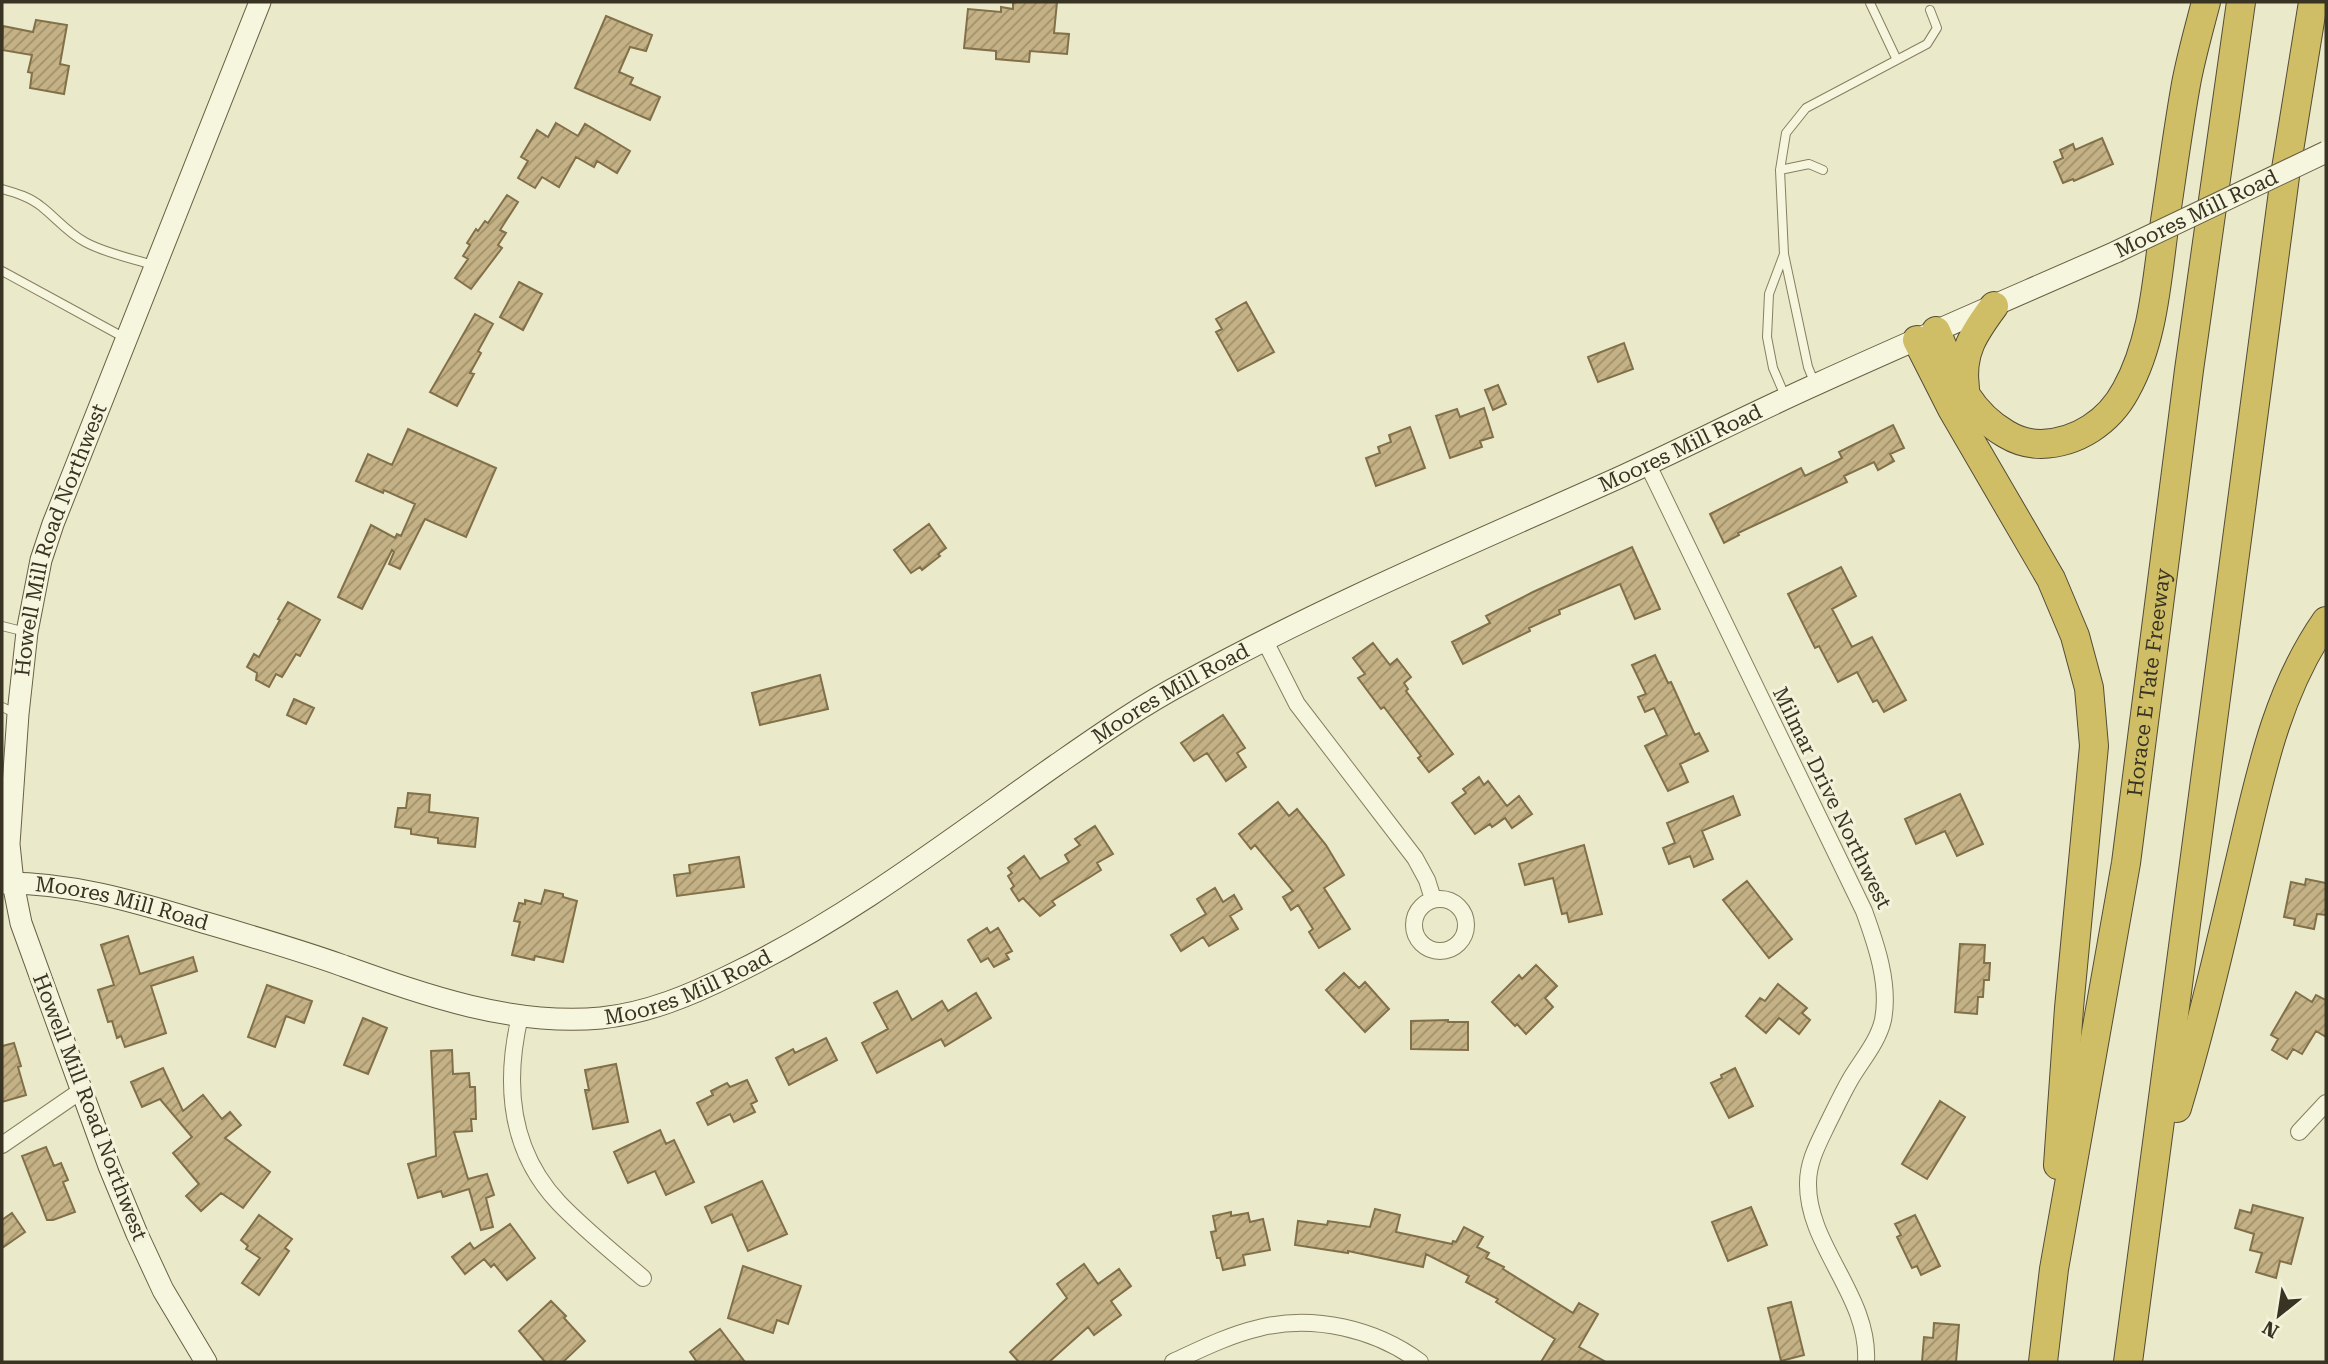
<svg xmlns="http://www.w3.org/2000/svg" width="2328" height="1364" font-family="'Roboto Serif',serif">
	<style>
		.building { fill: url(#building-hatch); stroke: #827049; stroke-width: 2 }
		.lines { fill: none; stroke-linecap: round; stroke-linejoin: round }
		.lane-casing { stroke: #867f61; stroke-width: 10 }
		.street-casing { stroke: #867f61; stroke-width: 18 }
		.secondary-casing { stroke: #686044; stroke-width: 23 }
		.highway-casing { stroke: #544c34; stroke-width: 30 }
		.lane { stroke: #f6f5dd; stroke-width: 8 }
		.street { stroke: #f6f5dd; stroke-width: 16 }
		.secondary { stroke: #f6f5dd; stroke-width: 21 }
		.highway { stroke: #cfbe66; stroke-width: 28 }
		.secondary-bridge-casing { stroke: #686044; stroke-width: 23; stroke-linecap: butt }
		.secondary-bridge { stroke: #f6f5dd; stroke-width: 21 }
		.labels { text-anchor: middle; dominant-baseline: central; stroke-width: 6; stroke-linejoin: round; paint-order: stroke }
		.street-label { font-size: 21px; fill: #383322; stroke: #f3f2da }
	</style>
	<defs>
		<pattern id="building-hatch" width="6" height="6" patternUnits="userSpaceOnUse" patternTransform="scale(1.75)"><rect width="6" height="6" fill="#c4b185"/><path d="M-1 1l2-2M0 6l6-6M5 7l2-2" fill="none" stroke="#a0916c"/></pattern>
	</defs>
	<rect width="100%" height="100%" fill="#eaeacb"/>
	<!-- building -->
	<path class="building" d="M1013,2H1057L1054,33L1069,34L1067,54L1030,51L1029,62L996,59V51L964,48L968,9L1001,12V7L1013,9Z
		M606,16L652,35L646,51L630,47L619,72L633,78L630,84L660,97L650,120L575,88Z
		M36,20L67,25L60,64L69,66L64,94L30,88L32,73L28,72L32,55L2,50L3,26L33,32Z
		M556,123L578,136L585,124L630,151L617,173L597,161L594,167L576,157L559,187L542,177L535,188L518,178L528,161L521,157L537,130L548,137Z
		M2102,138L2113,164L2074,181L2073,179L2063,183L2054,162L2063,158L2060,150L2073,144L2075,150Z
		M507,195L518,202L500,230L506,233L498,245L502,248L471,289L455,278L468,259L463,256L470,245L467,243L476,229L478,231L485,221L488,223Z
		M519,282L542,294L523,330L500,317Z
		M1246,302L1274,352L1238,371L1216,332L1222,329L1216,319Z
		M475,314L493,324L478,351L481,353L470,373L474,374L457,406L430,392Z
		M1624,343L1633,369L1598,382L1588,357Z
		M1498,385L1506,404L1493,410L1485,390Z
		M1484,408L1493,437L1480,441L1482,447L1450,458L1436,416L1457,409L1460,417Z
		M1893,425L1904,448L1890,454L1894,461L1878,470L1874,462L1844,476L1847,482L1738,533L1739,535L1724,543L1710,514L1801,468L1805,476L1842,458L1839,452Z
		M1410,427L1425,468L1376,486L1366,458L1380,453L1378,447L1391,442L1389,435Z
		M408,429L496,468L466,537L425,519L400,569L389,564L394,552L392,550L362,609L338,597L371,525L395,538L397,534L401,536L415,504L384,490L383,493L356,481L368,454L392,465Z
		M929,524L946,548L938,554L940,556L922,570L920,567L911,573L894,550Z
		M1632,547L1660,609L1635,619L1620,584L1559,610L1560,614L1529,628L1530,631L1463,664L1452,642L1490,623L1486,616L1533,592Z
		M1841,567L1856,596L1832,609L1852,647L1872,637L1906,700L1884,712L1877,700L1873,702L1857,672L1838,682L1819,646L1815,648L1788,594Z
		M288,602L320,620L300,656L296,654L282,677L276,674L269,687L256,680L257,673L247,667L254,654L259,657L280,620L278,619Z
		M1373,643L1390,665L1397,659L1411,677L1404,683L1408,689L1406,691L1453,754L1429,772L1418,758L1421,756L1384,707L1381,709L1358,678L1365,674L1353,658Z
		M1655,655L1668,683L1671,682L1695,735L1699,733L1708,751L1680,764L1688,782L1668,791L1645,746L1667,735L1654,708L1645,712L1638,697L1646,694L1632,665Z
		M820,675L828,709L760,725L752,693Z
		M294,699L314,708L306,724L287,715Z
		M1223,715L1245,748L1237,753L1246,767L1226,781L1207,753L1194,761L1181,743Z
		M1479,777L1484,785L1488,781L1507,806L1519,796L1532,814L1512,828L1505,818L1492,827L1490,824L1475,834L1452,803L1466,793L1463,789Z
		M408,793L430,795L429,812L478,818L475,847L438,843V838L411,834V829L395,827L398,808H406Z
		M1960,794L1983,844L1957,856L1945,831L1916,844L1905,819Z
		M1733,796L1740,815L1702,831L1713,859L1694,867L1690,856L1669,864L1663,848L1675,843L1667,823Z
		M1278,802L1289,816L1297,809L1326,845L1344,875L1324,888L1350,929L1319,948L1309,932L1313,929L1298,905L1291,910L1283,897L1293,891L1255,845L1251,849L1239,834Z
		M1095,826L1113,854L1097,863L1101,870L1052,901L1055,905L1040,916L1023,898L1019,901L1011,889L1014,886L1008,876L1012,873L1008,868L1024,856L1040,879L1069,862L1065,855L1080,845L1075,839Z
		M1584,845L1602,914L1569,922L1567,913L1562,914L1553,878L1525,885L1519,864Z
		M739,857L744,887L677,896L674,875L690,873L689,865Z
		M2306,879L2326,883V915L2317,914L2314,929L2294,925L2295,919L2284,917L2291,882L2305,885Z
		M1747,881L1792,939L1769,958L1723,900Z
		M1215,888L1223,902L1234,895L1242,909L1230,916L1238,929L1209,946L1203,937L1181,951L1171,935L1206,914L1197,899Z
		M545,890L563,894V897L577,901L563,962L535,956L534,960L512,955L520,922L514,921L519,903L525,904V900L541,904Z
		M987,928L990,933L998,928L1012,951L1006,954L1009,959L994,967L988,958L981,962L968,940Z
		M128,936L140,974L193,957L197,971L151,986L166,1033L125,1047L121,1036L117,1038L112,1021L108,1022L98,990L114,985L101,945Z
		M1960,944L1985,945L1984,963H1990L1989,980H1984L1983,997H1978L1977,1014L1955,1012Z
		M1536,965L1557,986L1545,998L1553,1007L1526,1034L1517,1024L1515,1026L1492,1002L1519,975L1522,979Z
		M1344,973L1359,988L1365,982L1389,1009L1365,1032L1326,990Z
		M1778,984L1807,1008L1802,1013L1810,1020L1799,1034L1779,1018L1766,1033L1746,1016L1760,998L1765,1001Z
		M267,985L312,1001L304,1023L286,1016L275,1047L248,1037Z
		M897,991L912,1020L942,1001L948,1011L976,993L991,1018L945,1046L941,1039L877,1073L862,1043L888,1029L874,1003Z
		M2296,992L2312,1002L2316,995L2326,1000V1037L2316,1031L2302,1054L2293,1049L2287,1059L2272,1050L2278,1039L2271,1035Z
		M363,1018L387,1028L368,1074L344,1065Z
		M1448,1020V1022H1468V1050L1411,1049V1021Z
		M826,1038L837,1060L789,1085L776,1058L793,1049L795,1053Z
		M14,1043L21,1066L18,1067L26,1095L2,1102V1046Z
		M452,1050L453,1074L469,1073L470,1087H475L476,1119H471L472,1131L454,1132L468,1179L487,1174L494,1195L486,1198L493,1227L481,1230L469,1189L443,1197L441,1191L418,1198L408,1164L436,1156L431,1051Z
		M616,1064L628,1122L593,1129L585,1090H589L585,1070Z
		M163,1068L183,1111L203,1095L222,1119L230,1112L241,1125L225,1138L270,1172L243,1208L221,1193L201,1211L186,1196L199,1184L173,1153L192,1137L160,1099L142,1107L131,1082Z
		M1735,1068L1753,1106L1729,1118L1711,1083L1722,1078L1721,1075Z
		M747,1080L757,1101L751,1104L755,1112L734,1122L730,1114L708,1125L697,1103L713,1095L711,1091L727,1083L730,1087Z
		M1940,1101L1965,1117L1927,1179L1902,1164Z
		M660,1130L666,1144L674,1140L694,1182L666,1195L655,1171L628,1183L614,1152Z
		M46,1147L54,1166L61,1163L68,1180L63,1182L75,1212L53,1220H47L22,1156Z
		M762,1181L787,1234L748,1251L732,1214L712,1223L705,1207Z
		M2253,1205L2303,1218L2291,1264L2280,1261L2276,1278L2256,1272L2262,1253L2250,1250L2254,1234L2235,1228L2240,1210L2251,1213Z
		M1751,1207L1767,1245L1728,1261L1712,1222Z
		M1375,1209L1400,1215L1396,1232L1452,1244L1453,1241L1456,1242L1464,1227L1483,1237L1477,1247L1489,1253L1486,1258L1504,1267L1503,1269L1573,1313L1579,1303L1598,1314L1579,1347L1606,1362H1541L1555,1339L1496,1302L1498,1299L1466,1282L1469,1276L1426,1254L1423,1267L1348,1251V1253L1295,1245L1298,1221L1327,1225L1328,1221L1370,1227Z
		M1231,1212V1216L1248,1213L1250,1222L1263,1219L1270,1250L1243,1255L1245,1265L1223,1270L1220,1258H1217L1211,1232L1216,1231L1213,1216Z
		M12,1213L25,1232L2,1248V1220Z
		M259,1215L292,1239L285,1248L289,1251L259,1295L242,1283L260,1258L246,1249L248,1246L241,1240Z
		M1915,1215L1940,1266L1921,1275L1917,1266L1912,1268L1897,1237L1901,1235L1895,1224Z
		M510,1224L535,1258L507,1280L494,1264L491,1267L484,1259L465,1274L452,1257L470,1243L474,1249Z
		M1084,1264L1098,1284L1119,1269L1131,1286L1111,1301L1121,1315L1094,1335L1088,1327L1049,1362H1019L1010,1352L1067,1298L1057,1284Z
		M743,1266L801,1286L788,1324L777,1320L773,1333L728,1318Z
		M551,1301L566,1316L564,1318L585,1341L563,1362H545L519,1331Z
		M1791,1302L1804,1355L1781,1361L1768,1308Z
		M1934,1323L1959,1325L1956,1362H1922L1924,1337L1933,1338Z
		M720,1329L745,1362H697L690,1352Z"/>
	<g class="lines">
		<defs>
			<path id="lane" d="M1870,3L1897,60
				M1780,170L1809,164L1823,170
				M2,189C16,193 30,197 42,207C56,218 68,233 85,242C105,253 130,258 153,265
				M1784,254L1769,294L1767,337L1773,368L1785,396
				M2,271L125,338
				M1815,384L1808,367L1784,254L1780,170L1786,133L1806,108L1927,44L1937,28L1930,10
				M2,626L26,632
				M2,707L15,713"/>
			<path id="street" d="M1648,465L1864,911C1876,944 1890,984 1883,1020C1878,1042 1861,1061 1850,1080C1842,1094 1835,1109 1828,1123C1819,1142 1808,1161 1808,1183C1807,1246 1870,1296 1866,1362
				M1265,641L1297,704L1415,858L1427,880L1433,899
				M1414 925a26 26 0 1 1 52 0a26 26 0 1 1-52 0Z
				M520,1016C504,1084 509,1150 559,1203C585,1230 615,1254 643,1278
				M2299,1132L2326,1103
				M2,1145L82,1090
				M1173,1362C1201,1349 1229,1335 1259,1328C1313,1314 1376,1329 1420,1362"/>
			<g id="secondary">
				<path id="s1" d="M2,883C68,882 133,901 196,920C244,934 293,948 341,965C425,995 510,1026 601,1018C648,1013 691,995 733,974C849,918 952,838 1056,765C1098,736 1139,707 1184,683C1323,606 1471,544 1616,479C1684,448 1750,414 1817,384C1916,339 2016,296 2116,252"/>
				<path id="s2" d="M206,1362L163,1290L137,1234L109,1166L21,923L13,883L9,844L18,714L27,632L41,560L53,524L260,2"/>
			</g>
			<g id="highway">
				<path d="M1936,331C1954,373 1965,410 2006,434C2016,440 2029,444 2041,444C2077,443 2109,422 2126,390C2154,340 2157,277 2165,221C2172,175 2178,129 2186,84C2191,57 2199,29 2206,2"/>
				<path d="M1917,340L1952,409L2051,579L2075,636L2089,688L2094,746L2069,1008L2058,1165"/>
				<path d="M1965,388C1960,353 1974,333 1994,306"/>
				<path d="M2177,1108C2201,1028 2220,947 2239,865C2259,781 2275,694 2326,621"/>
				<path id="s3" d="M2043,1362L2054,1269L2126,863L2189,370L2241,2"/>
				<path d="M2128,1362L2286,169L2313,2"/>
			</g>
		</defs>
		<!-- lane casing -->
		<use href="#lane" class="lane-casing"/>
		<!-- street casing -->
		<use href="#street" class="street-casing"/>
		<!-- secondary casing -->
		<use href="#secondary" class="secondary-casing"/>
		<!-- highway casing -->
		<use href="#highway" class="highway-casing"/>
		<!-- lane -->
		<use href="#lane" class="lane"/>
		<!-- street -->
		<use href="#street" class="street"/>
		<!-- secondary -->
		<use href="#secondary" class="secondary"/>
		<!-- highway -->
		<use href="#highway" class="highway"/>
		<defs>
			<g id="secondary-bridge">
				<path id="s4" d="M2116,252L2326,152"/>
			</g>
		</defs>
		<!-- secondary-bridge casing -->
		<use href="#secondary-bridge" class="secondary-bridge-casing"/>
		<!-- secondary-bridge -->
		<use href="#secondary-bridge" class="secondary-bridge"/>
	</g>
	<g class="labels">
		<!-- street labels -->
		<g class="street-label">
			<text stroke="none"><textPath href="#s4" startOffset="89">Moores Mill Road</textPath></text>
			<text stroke="none"><textPath href="#s1" startOffset="1844">Moores Mill Road</textPath></text>
			<text stroke="none"><textPath href="#s2" startOffset="868">Howell Mill Road Northwest</textPath></text>
			<text stroke="none"><textPath href="#s3" startOffset="688">Horace E Tate Freeway</textPath></text>
			<text stroke="none"><textPath href="#s1" startOffset="1278">Moores Mill Road</textPath></text>
			<text transform="translate(1832 798) rotate(64)">Milmar Drive Northwest</text>
			<text stroke="none"><textPath href="#s1" startOffset="122">Moores Mill Road</textPath></text>
			<text stroke="none"><textPath href="#s1" startOffset="710">Moores Mill Road</textPath></text>
			<text transform="translate(90 1107) rotate(69)">Howell Mill Road Northwest</text>
		</g>
	</g>
	<!-- border -->
	<rect width="2328" height="1364" fill="none" stroke="#383322" stroke-width="7"/>
	<!-- north arrow -->
	<g transform="translate(2279 1315) rotate(210)" stroke="#f3f2da" stroke-width="5" paint-order="stroke">
	<path d="M0-5L12 26L0 18L-12 26Z" fill="#383322"/>
	<text y="-10" font-size="19" font-weight="bold" text-anchor="middle" fill="#383322">N</text>
	</g>
</svg>
